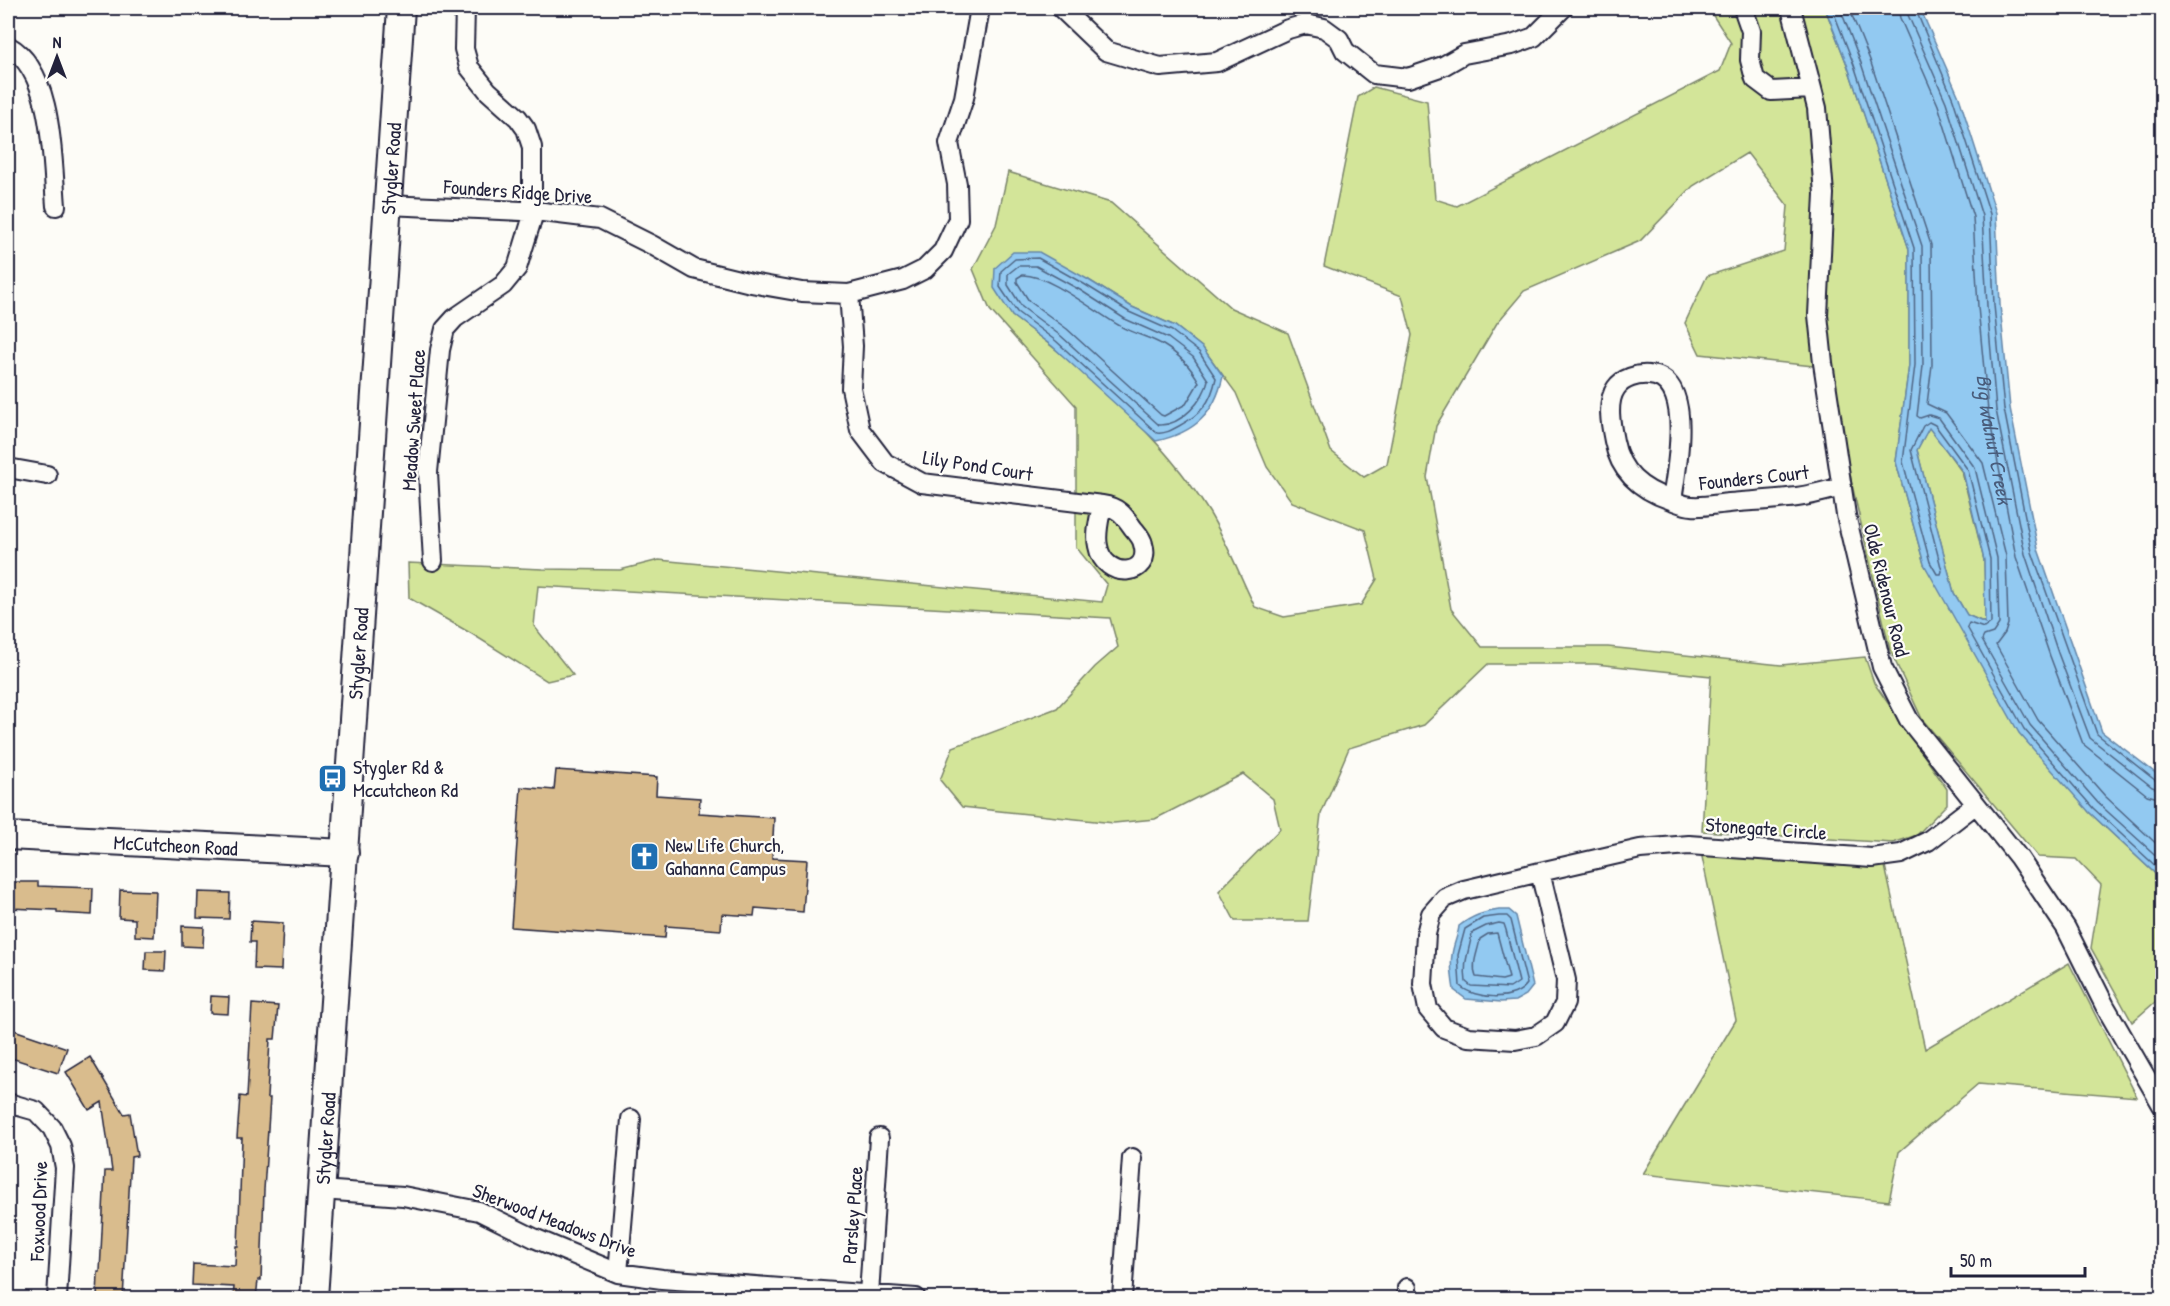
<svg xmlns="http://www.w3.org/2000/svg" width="2170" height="1306" font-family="'Patrick Hand',sans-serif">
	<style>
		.green { fill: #d3e599; stroke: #7a846a; stroke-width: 1.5; fill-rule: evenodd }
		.water { fill: #92c9f1; stroke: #6586a8; stroke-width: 1.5; fill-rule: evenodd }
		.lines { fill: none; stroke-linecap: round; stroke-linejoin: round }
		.shore { stroke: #4f6584; stroke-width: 1.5 }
		.building { fill: #d9bc8d; stroke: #22223b; stroke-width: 1.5 }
		.minor-casing { stroke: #22223b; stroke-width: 22 }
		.secondary-casing { stroke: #22223b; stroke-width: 30 }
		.minor { stroke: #fdfcf7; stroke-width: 18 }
		.secondary { stroke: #fdfcf7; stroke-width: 26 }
		.labels { text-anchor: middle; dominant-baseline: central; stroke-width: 4.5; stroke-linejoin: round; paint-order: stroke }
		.street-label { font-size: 20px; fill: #22223b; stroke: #fdfcf7 }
		.poi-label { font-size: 20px; fill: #22223b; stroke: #fdfcf7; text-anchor: start }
		.water-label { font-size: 21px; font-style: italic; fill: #495c7b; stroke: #fdfcf7 }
	</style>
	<rect width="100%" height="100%" fill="#fdfcf7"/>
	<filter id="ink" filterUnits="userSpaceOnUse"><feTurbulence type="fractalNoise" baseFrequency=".0167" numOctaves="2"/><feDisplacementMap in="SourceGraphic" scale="12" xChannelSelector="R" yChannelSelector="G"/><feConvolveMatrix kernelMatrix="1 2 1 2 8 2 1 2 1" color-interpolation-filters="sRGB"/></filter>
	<g filter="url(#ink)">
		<!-- green -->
		<path class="green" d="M1708,8H1825L1848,67L1909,249V365L1896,462L1924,564L2089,812L2162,880V996L2132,1022L2091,948L2101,885L2076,859L2038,857L1922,719L1890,650L1850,476L1832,368L1700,354L1685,323L1707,276L1784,251L1788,206L1747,153L1693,186L1640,241L1524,291L1497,323L1436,426L1427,477L1451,609L1482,647H1608L1781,665L1865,657L1874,683L1947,789V804L1917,835L1893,843L1702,831L1711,676L1595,664H1488L1424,725L1349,748L1321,814L1308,921H1235L1219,891L1280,829L1273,799L1243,774L1155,819L1114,823L962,807L940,780L953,747L1057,708L1095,667L1118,647L1110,618L538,586L534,626L573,675L547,681L472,634L409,598L408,563L543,569L620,570L659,560L1102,602L1107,585L1076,547V406L990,310L973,269L996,225L1008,172L1111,203L1231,308L1288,333L1331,451L1364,477L1387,464L1412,335L1402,296L1324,266L1358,97L1374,87L1427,101L1435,199L1457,206L1720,71L1731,43ZM1087,279L1132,307L1175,326L1203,348L1236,393L1267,467L1292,502L1365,530L1377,579L1361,605L1284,617L1255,607C1240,576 1227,542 1209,512C1161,435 1085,370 1012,316Z
			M1929,427L1962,472L1984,560L1986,623L1967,615L1954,593L1917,450Z
			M1701,852L1885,866L1925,1049L2069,963L2137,1097L1978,1084L1899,1152L1889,1201L1643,1174L1736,1020Z"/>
		<!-- water -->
		<path class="water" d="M1825,8H1920L1959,97L1996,213L2000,305L2010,408L2038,549L2102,732L2162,778V880L2089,812L2019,733L1924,564L1896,462L1909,365V249L1848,67ZM1929,428L1963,472L1984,560L1985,623L1967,615L1954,593L1917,450Z
			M1013,252H1039L1087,279L1132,307L1175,326L1203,348L1223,376C1215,414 1194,433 1156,441L1052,346L1012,316L994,288L995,268Z
			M1499,910H1509L1516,916L1533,986L1526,995L1515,1001L1501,1002L1466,999L1454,990C1452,978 1450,966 1452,955C1453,945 1458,936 1459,926C1472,916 1483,912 1499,910Z"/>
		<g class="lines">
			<!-- shore -->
			<g class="shore">
				<path d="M1832,8L1854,65L1914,248L1915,365L1903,462L1930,562L1937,574H1941L1942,571L1911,450L1923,426L1929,422L1935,425L1968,470L1990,559L1991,623L1984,628L1969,623L1967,627L2024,729L2093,808L2162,872"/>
				<path d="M1840,8L1861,63L1922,246L1923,366L1917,416L1920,418L1929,415L1939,418L1975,468L1997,558L1999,624L1993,633L1984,636L1982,640L2030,725L2098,803L2162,861"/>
				<path d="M1849,8L1870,60L1931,245L1932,365L1927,404L1946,413L1983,463L2006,556L2008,624L2005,633L1996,645L2038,720L2105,796L2162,849"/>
				<path id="s1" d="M1898,8L1900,18L1938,105L1973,217L1978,307L1988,411L2016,557L2050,656L2083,744L2147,795L2162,799"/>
				<path d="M1907,8L1908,15L1946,102L1982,216L1987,306L1996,410L2025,554L2058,653L2090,738L2152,787L2162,790"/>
				<path d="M1915,8L1953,99L1990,214L1994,305L2004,409L2032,552L2097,734L2156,781L2162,782"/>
				<path d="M1015,259L1038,258L1084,284L1129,312L1172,331L1199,352L1216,378C1211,403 1201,414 1179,426C1172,430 1165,434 1157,433L1056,341L1017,312L1000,287L1001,271Z"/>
				<path d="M1018,266H1036L1080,290L1125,319L1168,338L1193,357L1208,380C1204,400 1181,426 1159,425L1061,336L1022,307L1008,285V274Z"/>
				<path d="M1022,275C1049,274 1095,312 1120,326C1134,334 1150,337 1163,345C1178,354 1191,367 1199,382L1186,404L1164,416L1161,415L1067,329L1029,301L1017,282V278Z"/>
				<path d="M1499,916H1507L1511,920L1527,984C1514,1002 1475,999 1460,986L1458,955L1465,929L1483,918Z"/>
				<path d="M1499,923L1504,924L1506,930L1519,982L1510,988L1471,986L1466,982C1463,961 1469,953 1472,933L1486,926Z"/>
				<path d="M1497,933L1509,978L1502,980L1476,977C1471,964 1478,952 1480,939L1488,934Z"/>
			</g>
		</g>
		<!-- building -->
		<path class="building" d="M556,770L657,777L656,795L700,798L699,813L774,818L772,858L807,860L803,912L755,908L754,916L722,914L721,930L666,926L665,938L511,927L521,787L554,790Z
			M8,882H38V886L93,888L92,915L57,913V910L8,908Z
			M120,890L156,891L154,937L135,936V919L119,918Z
			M198,892L230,893L229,919L197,918Z
			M251,921L283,923L281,970L254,969L255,942H250Z
			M182,926L204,927L203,947L182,946Z
			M146,951H166L165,971L145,970Z
			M211,996L229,997L228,1014L210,1013Z
			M252,1004L278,1006L275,1039H270L267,1098H270L264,1190L261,1280H258L256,1299H233L234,1287L192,1285L193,1264L235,1266L236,1246H238L242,1138H237L240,1096L247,1097Z
			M8,1028L67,1048L58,1073L8,1057Z
			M90,1057L124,1114L130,1113L137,1156L131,1157L123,1299H97L98,1272H100L105,1171H112L102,1102L89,1110L66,1072Z"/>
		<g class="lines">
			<defs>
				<path id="minor" d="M1061,8L1106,51L1160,67L1217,62L1288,29L1306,24L1324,28L1339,39L1345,51L1374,74L1408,78L1443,66L1464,54L1512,45L1534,37L1563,8
					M1743,8L1751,31L1750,60L1755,79L1771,91L1812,89
					M1791,8L1817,108L1824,194L1818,315L1823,363L1846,515L1882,667L1909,720L2019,858L2066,928L2105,1006L2162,1105
					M8,46C54,71 52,160 56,206
					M387,205L543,212L600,219L652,245L694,269L751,283L802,292L849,294L903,280L925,269L943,251L958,219L957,184L949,143L964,98L980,8
					M849,294L853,346L851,388L860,430L885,463L922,483L1102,505
					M8,468L47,475
					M1672,500C1676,472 1696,377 1649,375C1637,374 1623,378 1616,388C1606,402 1611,426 1614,441C1620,473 1641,490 1671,500C1677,502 1685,506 1692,506C1704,507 1717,504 1729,503C1751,501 1774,500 1797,497C1812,495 1826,491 1841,487
					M1102,505C1118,507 1124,515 1133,528C1137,533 1142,538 1143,544C1153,577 1104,581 1098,546C1095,533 1100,517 1102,505Z
					M433,561L428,472L440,350L445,329L455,318L503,285L517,268L532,219V147L526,129L518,118L488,91L469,67L464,49L465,8
					M1540,872L1566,980L1565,1003L1555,1023L1536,1036L1515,1040L1468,1037L1444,1028L1428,1009L1423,984L1426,934L1431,914L1445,898L1464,890Z
					M1540,872L1640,849L1689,845L1872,858L1901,854L1928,841L1976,804
					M8,1103L36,1111L52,1128L61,1146L65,1168L57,1298
					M321,1190L403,1196L479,1211L534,1238L618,1273L662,1279L916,1298
					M618,1273L631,1119
					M869,1295L879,1138
					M1122,1298L1132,1158
					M1407,1298V1288"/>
				<g id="secondary">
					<path id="s2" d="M8,836L345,853"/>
					<path id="s3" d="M314,1298L401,8"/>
				</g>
			</defs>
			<!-- minor casing -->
			<use href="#minor" class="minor-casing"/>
			<!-- secondary casing -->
			<use href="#secondary" class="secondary-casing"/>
			<!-- minor -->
			<use href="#minor" class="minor"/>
			<!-- secondary -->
			<use href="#secondary" class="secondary"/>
		</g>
	</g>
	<!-- icons -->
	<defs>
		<symbol id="bus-square" viewBox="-11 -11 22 22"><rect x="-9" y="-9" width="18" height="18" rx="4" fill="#1f6fb2" stroke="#fdfcf7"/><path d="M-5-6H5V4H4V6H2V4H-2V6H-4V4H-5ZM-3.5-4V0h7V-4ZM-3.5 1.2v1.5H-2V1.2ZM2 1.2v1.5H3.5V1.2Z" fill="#fff"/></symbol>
		<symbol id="church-square" viewBox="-11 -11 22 22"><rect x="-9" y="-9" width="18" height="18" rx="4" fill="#1f6fb2" stroke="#fdfcf7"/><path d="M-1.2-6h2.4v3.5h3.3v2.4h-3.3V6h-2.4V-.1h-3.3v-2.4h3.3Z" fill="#fff"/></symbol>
	</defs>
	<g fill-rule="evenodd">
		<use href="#bus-square" x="316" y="762" width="33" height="33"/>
		<use href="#church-square" x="628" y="840" width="33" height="33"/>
	</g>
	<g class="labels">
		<!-- street labels -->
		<g class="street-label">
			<text stroke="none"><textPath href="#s3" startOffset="1132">Stygler Road</textPath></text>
			<text transform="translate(518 191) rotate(4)">Founders Ridge Drive</text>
			<text transform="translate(413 420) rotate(-86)">Meadow Sweet Place</text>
			<text transform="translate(978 465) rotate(9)">Lily Pond Court</text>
			<text transform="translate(1754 477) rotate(-6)">Founders Court</text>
			<text transform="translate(1887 590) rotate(76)">Olde Ridenour Road</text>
			<text stroke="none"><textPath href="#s3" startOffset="646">Stygler Road</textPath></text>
			<text transform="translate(1766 828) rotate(4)">Stonegate Circle</text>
			<text stroke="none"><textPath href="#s2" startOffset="168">McCutcheon Road</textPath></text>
			<text stroke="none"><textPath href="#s3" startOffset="160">Stygler Road</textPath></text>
			<text transform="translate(38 1211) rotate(-88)">Foxwood Drive</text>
			<text transform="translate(852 1215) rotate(-86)">Parsley Place</text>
			<text transform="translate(555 1220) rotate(21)">Sherwood Meadows Drive</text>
		</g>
		<!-- poi labels -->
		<g class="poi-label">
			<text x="353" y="766">Stygler Rd &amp;<tspan x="353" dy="23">Mccutcheon Rd</tspan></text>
			<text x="665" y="844">New Life Church,<tspan x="665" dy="23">Gahanna Campus</tspan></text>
		</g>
		<!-- water labels -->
		<g class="water-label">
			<text stroke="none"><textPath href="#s1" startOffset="446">Big Walnut Creek</textPath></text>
		</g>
	</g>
	<!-- margin -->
	<rect width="2170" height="1306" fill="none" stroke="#fdfcf7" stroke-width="30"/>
	<rect x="15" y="15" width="2140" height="1276" fill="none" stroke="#22223b" stroke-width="2" filter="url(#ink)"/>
	<!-- north arrow -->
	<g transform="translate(57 57)" stroke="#fdfcf7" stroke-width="4.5" paint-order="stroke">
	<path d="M0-4.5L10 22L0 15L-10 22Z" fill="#22223b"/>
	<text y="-9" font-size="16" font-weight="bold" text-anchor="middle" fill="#22223b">N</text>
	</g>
	<!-- scale -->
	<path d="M1951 1267v9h134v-9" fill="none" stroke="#22223b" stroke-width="3"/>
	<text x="1960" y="1267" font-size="18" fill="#22223b" stroke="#fdfcf7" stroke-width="4.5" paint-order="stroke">50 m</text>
</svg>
